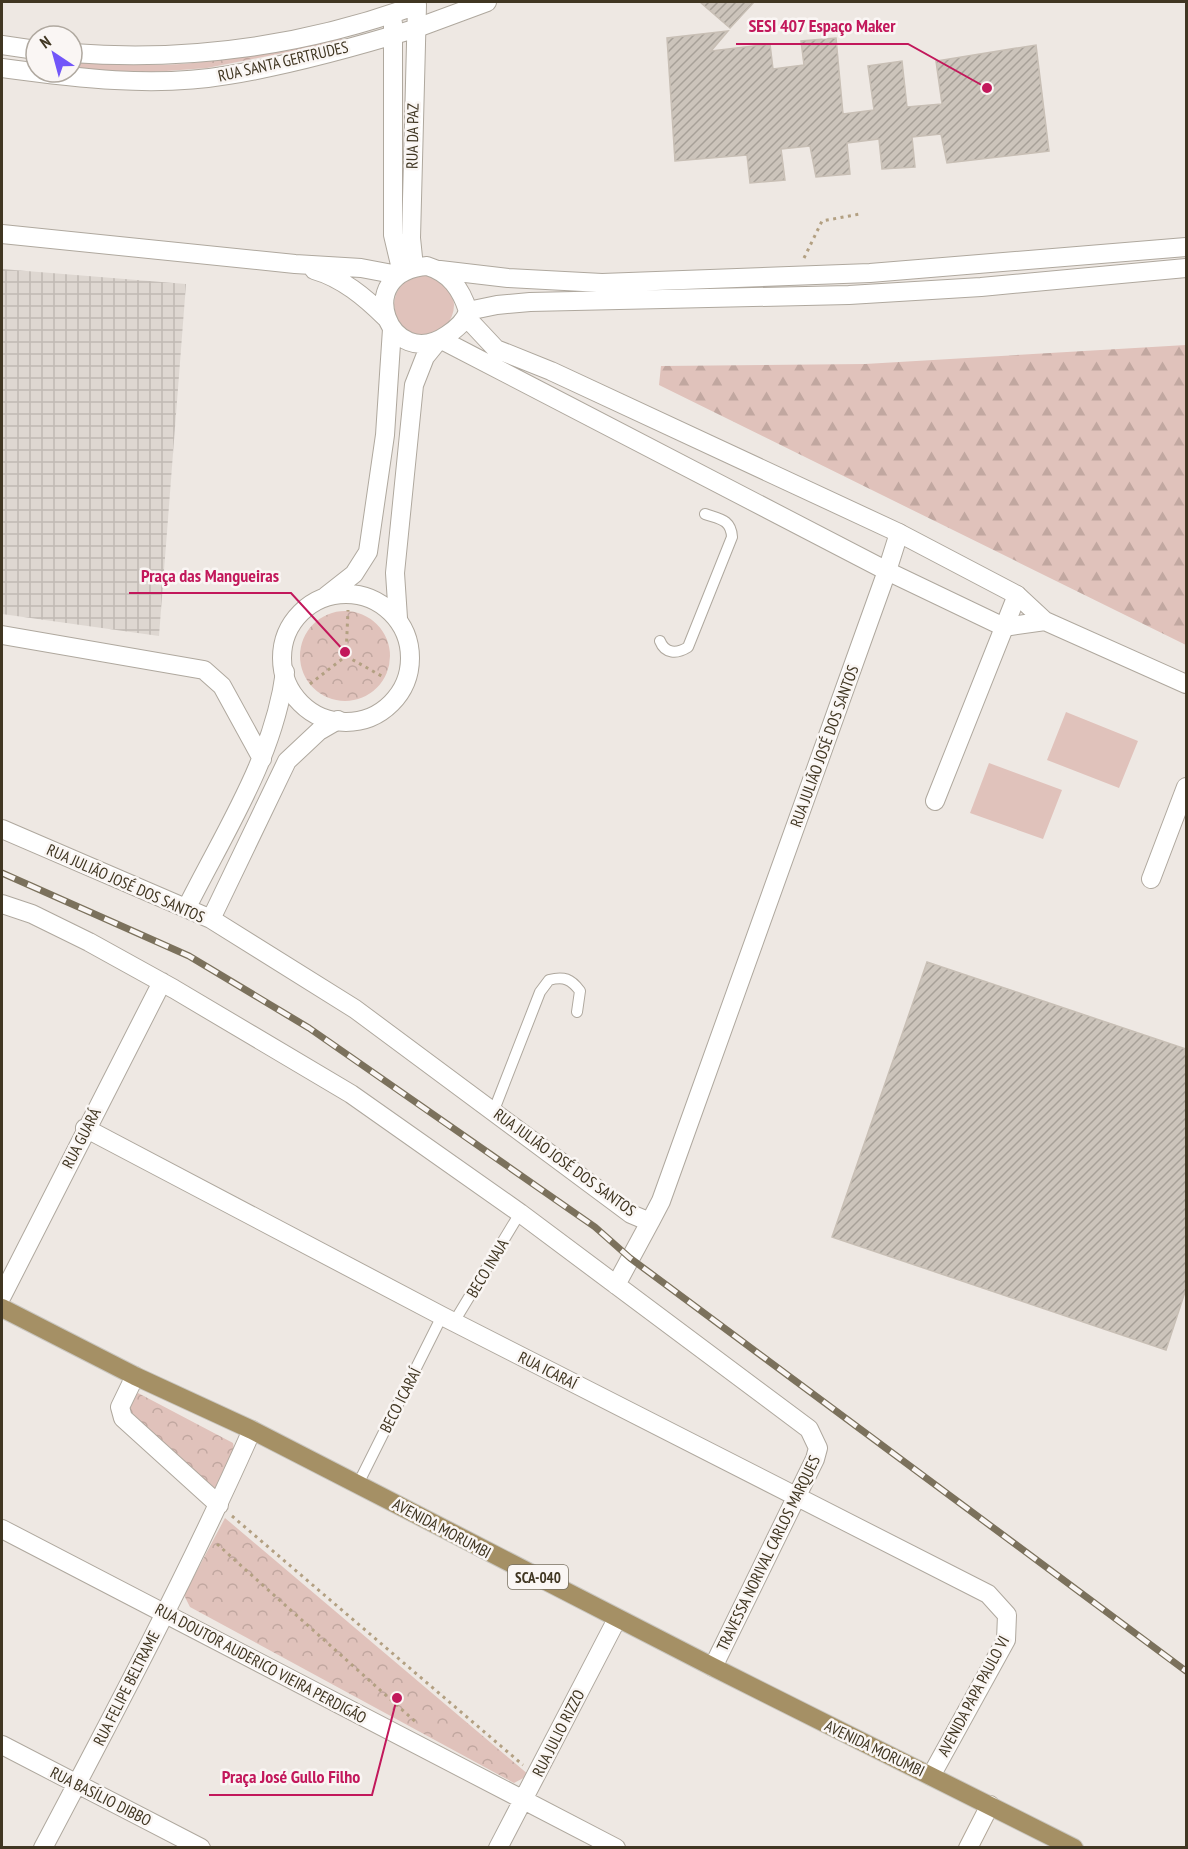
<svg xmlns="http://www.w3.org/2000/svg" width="1188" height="1849" font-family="'PT Sans Narrow',sans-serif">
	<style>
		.industrial { fill: url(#industrial-grid) }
		.grass { fill: #e0c2bb }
		.forest { fill: url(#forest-firs) }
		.park { fill: url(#park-crowns) }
		.building { fill: url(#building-hatch); stroke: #c8bfb5; stroke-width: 1.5 }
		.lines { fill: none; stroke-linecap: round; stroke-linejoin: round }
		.service-casing { stroke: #afa89e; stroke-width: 12 }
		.minor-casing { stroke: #afa89e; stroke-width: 20 }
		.tertiary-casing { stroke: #afa89e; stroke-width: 20 }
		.secondary-casing { stroke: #b2a798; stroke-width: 20 }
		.primary-casing { stroke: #cac7c1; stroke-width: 20 }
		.path { stroke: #b3a082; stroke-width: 3; stroke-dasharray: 3 4.5; stroke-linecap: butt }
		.service { stroke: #fff; stroke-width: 10 }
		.minor { stroke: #fff; stroke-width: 18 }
		.tertiary { stroke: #fff; stroke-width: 18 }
		.secondary { stroke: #fff; stroke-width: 18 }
		.primary { stroke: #a59065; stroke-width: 18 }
		.rail-casing { stroke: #7b715c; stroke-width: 7 }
		.rail { stroke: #faf6f4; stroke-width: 4.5; stroke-dasharray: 14; stroke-linecap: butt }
		.labels { text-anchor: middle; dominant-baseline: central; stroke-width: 5; stroke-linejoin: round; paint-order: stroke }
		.shield { fill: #faf6f4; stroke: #787061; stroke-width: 1.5 }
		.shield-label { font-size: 15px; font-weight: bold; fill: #403622 }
		.street-label { font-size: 16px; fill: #403622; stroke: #faf6f4 }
		.leader { fill: none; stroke: #c2185b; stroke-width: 2 }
		.callout-dot { fill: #c2185b; stroke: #faf6f4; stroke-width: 2 }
		.callout-label { font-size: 18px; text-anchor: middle; font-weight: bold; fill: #c2185b; stroke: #faf6f4; stroke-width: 5; stroke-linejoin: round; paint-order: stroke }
	</style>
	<defs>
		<pattern id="industrial-grid" width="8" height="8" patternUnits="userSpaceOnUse" patternTransform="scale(1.5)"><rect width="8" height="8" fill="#ded7d1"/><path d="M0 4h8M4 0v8" fill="none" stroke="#c0b9b3"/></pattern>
		<pattern id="forest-firs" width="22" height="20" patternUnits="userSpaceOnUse" patternTransform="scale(1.5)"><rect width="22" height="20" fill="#e0c2bb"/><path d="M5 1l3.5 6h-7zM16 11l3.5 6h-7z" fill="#c1a7a0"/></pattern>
		<pattern id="park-crowns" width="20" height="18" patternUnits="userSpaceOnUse" patternTransform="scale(1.5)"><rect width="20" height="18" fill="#e0c2bb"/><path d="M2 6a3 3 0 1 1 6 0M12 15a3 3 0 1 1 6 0" fill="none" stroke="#c1a7a0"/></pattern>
		<pattern id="building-hatch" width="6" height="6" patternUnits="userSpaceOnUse" patternTransform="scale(1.5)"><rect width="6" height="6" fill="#ccc4bb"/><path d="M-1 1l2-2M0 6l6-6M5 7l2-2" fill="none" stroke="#a7a098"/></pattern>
	</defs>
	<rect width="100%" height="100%" fill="#eee8e3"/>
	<!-- industrial -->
	<path class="industrial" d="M2,269L186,284L159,636L2,614Z"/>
	<!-- grass -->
	<path class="grass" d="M394 305a30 30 0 1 1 60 0a30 30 0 1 1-60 0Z
		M1066,712L1138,741L1119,788L1047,760Z
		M989,763L1062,790L1043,839L970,813Z"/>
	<!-- forest -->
	<path class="forest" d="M1186,345V645L659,385L661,366L865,364Z"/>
	<!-- park -->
	<path class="park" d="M341,37L342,40L338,42L207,68L126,74L72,69V60C96,62 121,65 145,65C211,66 277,49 341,37Z
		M300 656a45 45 0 1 1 90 0a45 45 0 1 1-90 0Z
		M138,1393L233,1443L235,1454L214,1495L129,1410L131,1400Z
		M225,1518L529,1775L514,1783L190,1607L184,1595Z"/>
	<!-- building -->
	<path class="building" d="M700,2H754L730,28Z
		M728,31L711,51L770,44L773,69L804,65L801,41L836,38L843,114L874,110L868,66L902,61L907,107L942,104L936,61L1036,45L1049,151L947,163L941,134L912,137L915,167L882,169L879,139L847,143L850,174L816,177L810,146L781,149L785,180L750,183L747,155L675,161L667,38Z
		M927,962L1186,1049V1289L1166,1350L832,1237Z"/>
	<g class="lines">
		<defs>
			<path id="service" d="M660,641C665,654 677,654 688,647L732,537C731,519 719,519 705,514
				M494,1110L540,992L549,980C564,976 571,979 580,991L577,1012
				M454,1322L520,1213
				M358,1484L442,1316"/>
			<path id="minor" d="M414,29L487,2
				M2,635L204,670L222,686L262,759
				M935,801L1017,595
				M2,829L211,919L355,1009L631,1214L650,1222L661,1201L887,571L899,533
				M1151,879L1186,787
				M2,904L32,914L89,942L174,989L351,1094L520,1213L809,1429L818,1448L815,1459L713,1667
				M187,907C225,831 274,757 285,672
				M211,919L287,761L319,731L338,720
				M85,1128L442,1316L988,1594L1007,1615L1006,1640L931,1776
				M616,1285L650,1222
				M2,1296L162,982
				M135,1376L120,1407L123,1418L219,1505
				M2,1529L616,1848
				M2,1745L201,1848
				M43,1848C116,1710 189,1572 252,1430
				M498,1848L617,1619"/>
			<path id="tertiary" d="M393,23V235L402,273
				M2,45L36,50
				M72,53C189,62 307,45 417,5L411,238L414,267
				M2,68C76,78 154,88 229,75C290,65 355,47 414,29
				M2,234L295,264L361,268L398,275
				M427,266C450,273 461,289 468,311C465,322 456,329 447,335C390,374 350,272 427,266Z
				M314,270C342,278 365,297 386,318
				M440,270L508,278L602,283L870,273L1186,247
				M468,311L497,305L530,302L849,295L981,287L1186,268
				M466,317L496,349L551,371L899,533L1017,595L1045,621L1186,684
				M440,339L887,571L1004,627L1045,621
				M282 658a64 64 0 1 1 128 0a64 64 0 1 1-128 0Z
				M326,596L354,574L368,552L385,435L392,329
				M398,618L395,573L414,385L425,357L438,341"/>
			<path id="secondary" d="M968,1848L990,1805"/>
			<path id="primary" d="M2,1308L135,1376L252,1430L713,1667L1074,1848"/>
		</defs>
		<!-- service casing -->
		<use href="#service" class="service-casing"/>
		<!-- minor casing -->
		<use href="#minor" class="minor-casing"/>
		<!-- tertiary casing -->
		<use href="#tertiary" class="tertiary-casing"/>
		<!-- secondary casing -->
		<use href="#secondary" class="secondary-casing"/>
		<!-- primary casing -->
		<use href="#primary" class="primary-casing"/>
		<!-- path -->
		<path class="path" d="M804,258L822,221L860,214
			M346,656L385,678
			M310,684L346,656L348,610
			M232,1516L523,1765
			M217,1544L418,1724"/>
		<!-- service -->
		<use href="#service" class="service"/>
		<!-- minor -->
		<use href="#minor" class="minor"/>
		<!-- tertiary -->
		<use href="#tertiary" class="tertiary"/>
		<!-- secondary -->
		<use href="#secondary" class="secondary"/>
		<!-- primary -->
		<use href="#primary" class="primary"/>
		<defs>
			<path id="rail" d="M2,873L189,956L309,1028L595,1227L630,1258L1186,1671"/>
		</defs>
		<!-- rail casing -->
		<use href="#rail" class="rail-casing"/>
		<!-- rail -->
		<use href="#rail" class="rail"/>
	</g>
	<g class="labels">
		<!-- shield labels -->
		<rect class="shield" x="508" y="1565" width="60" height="24" rx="4.5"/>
		<g class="shield-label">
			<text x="538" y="1577">SCA-040</text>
		</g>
		<!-- street labels -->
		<g class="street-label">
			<text transform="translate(283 61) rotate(-13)">RUA SANTA GERTRUDES</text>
			<text transform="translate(412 136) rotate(-89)">RUA DA PAZ</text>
			<text transform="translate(824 746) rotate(-70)">RUA JULIÃO JOSÉ DOS SANTOS</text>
			<text transform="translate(126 883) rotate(24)">RUA JULIÃO JOSÉ DOS SANTOS</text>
			<text transform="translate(81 1138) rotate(-63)">RUA GUARÁ</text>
			<text transform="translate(565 1162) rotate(36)">RUA JULIÃO JOSÉ DOS SANTOS</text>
			<text transform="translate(487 1268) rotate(-59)">BECO INAJA</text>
			<text transform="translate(548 1370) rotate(27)">RUA ICARAÍ</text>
			<text transform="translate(400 1400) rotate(-63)">BECO ICARAÍ</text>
			<text transform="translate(442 1528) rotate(28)">AVENIDA MORUMBI</text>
			<text transform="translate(768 1553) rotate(-64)">TRAVESSA NORIVAL CARLOS MARQUES</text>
			<text transform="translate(261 1663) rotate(28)">RUA DOUTOR AUDERICO VIEIRA PERDIGÃO</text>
			<text transform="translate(126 1688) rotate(-63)">RUA FELIPE BELTRAME</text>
			<text transform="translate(973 1696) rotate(-62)">AVENIDA PAPA PAULO VI</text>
			<text transform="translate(558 1733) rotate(-63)">RUA JULIO RIZZO</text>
			<text transform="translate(875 1748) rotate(26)">AVENIDA MORUMBI</text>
			<text transform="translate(101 1796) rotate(27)">RUA BASÍLIO DIBBO</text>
		</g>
	</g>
	<!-- callouts -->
	<path class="leader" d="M987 88L908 44H736M345 652L291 593H129M397 1698L372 1795H209"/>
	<g class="callout-dot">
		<circle cx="987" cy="88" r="6"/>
		<circle cx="345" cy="652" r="6"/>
		<circle cx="397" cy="1698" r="6"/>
	</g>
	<g class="callout-label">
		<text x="822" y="32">SESI 407 Espaço Maker</text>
		<text x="210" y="582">Praça das Mangueiras</text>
		<text x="291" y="1783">Praça José Gullo Filho</text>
	</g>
	<!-- border -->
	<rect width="1188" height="1849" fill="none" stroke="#403622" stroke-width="6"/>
	<!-- north arrow -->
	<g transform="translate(54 54) rotate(324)"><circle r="28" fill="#faf6f4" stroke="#b0a9a0" stroke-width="1.5"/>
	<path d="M0-4.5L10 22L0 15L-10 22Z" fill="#7256f9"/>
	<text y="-9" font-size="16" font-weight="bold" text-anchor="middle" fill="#403622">N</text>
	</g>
</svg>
